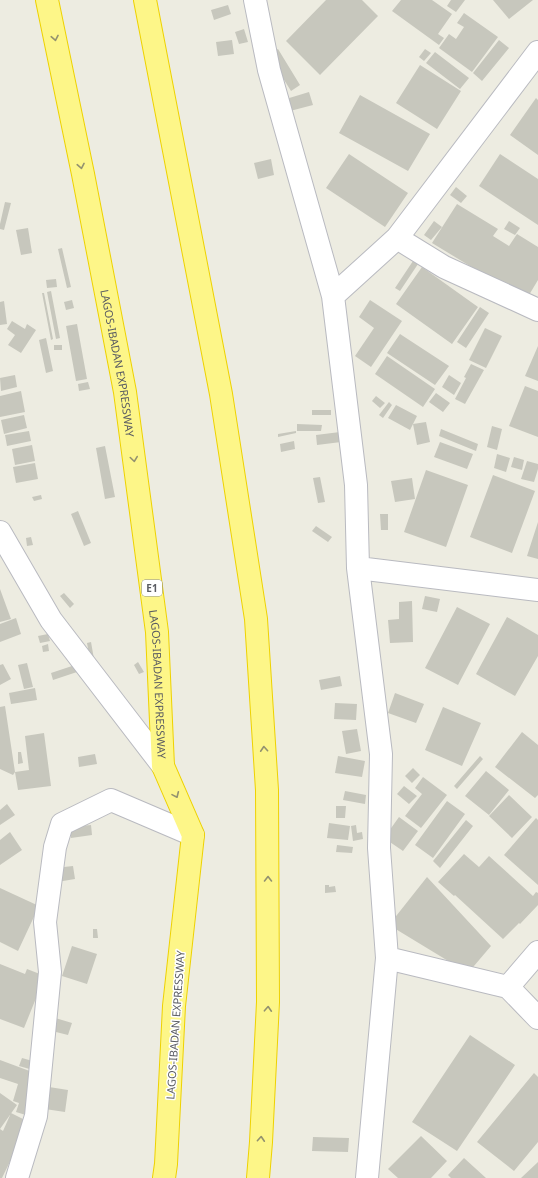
<svg xmlns="http://www.w3.org/2000/svg" width="538" height="1178" font-family="'Noto Sans',sans-serif">
	<style>
		.building { fill: #c7c7bd }
		.lines { fill: none; stroke-linecap: round; stroke-linejoin: round }
		.street-casing { stroke: #b9bac0; stroke-width: 24 }
		.highway-casing { stroke: #eed200; stroke-width: 24 }
		.street { stroke: #fff; stroke-width: 22 }
		.highway { stroke: #fdf688; stroke-width: 22 }
		.oneway { stroke: #93926f }
		.labels { text-anchor: middle; dominant-baseline: central; stroke-width: 3; stroke-linejoin: round; paint-order: stroke }
		.shield { fill: #fff; stroke: #8c8d91; stroke-width: 1 }
		.shield-label { font-size: 10px; font-weight: bold; fill: #5a5c62 }
		.street-label { font-size: 11px; fill: #5a5c62; stroke: #fff }
	</style>
	<rect width="100%" height="100%" fill="#edece1"/>
	<!-- building -->
	<path class="building" d="M326,0H362L378,16L320,75L286,41Z
		M401,0H432L452,14L438,34L444,38L439,45L392,11Z
		M451,0H465L456,12L447,6Z
		M493,0H533L509,19Z
		M228,5L231,14L214,20L211,10Z
		M464,13L498,37L472,72L439,48L449,34L456,39L464,27L457,23Z
		M244,29L248,42L239,44L235,32Z
		M232,40L234,54L218,56L216,42Z
		M499,40L509,48L482,81L473,73Z
		M278,49L300,85L291,91L268,54Z
		M425,49L431,53L424,61L419,57Z
		M435,52L469,78L460,89L426,63Z
		M420,65L461,91L437,129L396,103Z
		M309,92L313,105L290,111L286,99Z
		M360,95L430,134L408,171L339,133Z
		M536,98L538,100V155L510,135Z
		M349,154L408,193L385,227L326,188Z
		M500,154L538,179V225L479,186Z
		M271,159L274,175L258,179L254,163Z
		M456,187L467,196L461,203L450,195Z
		M5,202L11,203L4,230L0,229V224Z
		M457,204L498,229L493,236L509,246L517,234L538,247V280L526,300L432,243Z
		M434,221L442,227L431,240L424,235Z
		M509,221L520,228L515,235L504,229Z
		M28,228L32,253L21,255L16,230Z
		M62,248L71,287L67,288L58,249Z
		M413,261L418,264L400,291L395,288Z
		M422,267L478,307L452,344L396,304Z
		M56,279L57,287L47,288L46,280Z
		M51,291L60,338L56,339L47,292Z
		M42,293H44L53,339L51,340Z
		M72,300L74,308L66,310L64,302Z
		M370,300L402,321L371,367L355,356L374,328L359,317Z
		M4,301L7,324L0,325V302Z
		M480,307L489,313L466,348L457,342Z
		M12,321L25,329L27,324L36,330L21,353L8,345L15,335L7,329Z
		M77,324L87,379L76,381L66,326Z
		M485,328L502,336L486,368L469,360Z
		M400,334L449,366L435,385L387,353Z
		M46,338L53,371L46,373L39,340Z
		M54,345H62V350H54Z
		M538,346V381L525,376Z
		M387,356L435,389L423,407L375,374Z
		M471,364L484,370L465,404L455,399L466,378L464,377Z
		M15,375L17,387L1,391L0,378Z
		M449,375L461,383L454,395L442,387Z
		M88,382L90,389L79,391L78,384Z
		M525,386L538,391V437L509,426Z
		M21,391L25,412L0,417V396Z
		M436,393L450,403L443,412L429,402Z
		M376,396L385,403L380,408L372,401Z
		M389,402L392,405L383,418L379,415Z
		M396,405L417,416L410,430L388,418Z
		M312,410H331V415H312Z
		M24,415L27,428L4,434L1,420Z
		M426,422L430,442L417,445L413,424Z
		M297,424L322,425L321,431H297Z
		M492,426L502,429L497,450L487,447Z
		M441,429L478,444L476,451L439,436Z
		M29,431L31,441L7,446L5,435Z
		M296,431V433L278,437V434Z
		M340,432L341,442L317,445L316,435Z
		M294,441L295,449L281,452L280,444Z
		M440,442L473,454L467,469L434,457Z
		M32,445L35,461L15,465L12,449Z
		M105,446L115,497L105,499L96,448Z
		M497,454L510,458L506,472L494,468Z
		M514,457L524,460L522,470L511,467Z
		M527,461L538,464V469L534,482L521,479Z
		M35,463L38,479L16,483L13,467Z
		M426,470L468,485L446,547L404,532Z
		M493,475L535,491L512,553L470,537Z
		M320,477L325,502L318,503L313,478Z
		M412,478L415,499L395,502L391,481Z
		M41,495L42,499L34,501L32,497Z
		M78,511L91,543L84,546L71,514Z
		M380,514H388V530H381Z
		M538,522V559L527,556Z
		M316,526L332,537L328,542L312,531Z
		M31,537L33,545L27,546L26,538Z
		M0,589L11,619L0,622Z
		M64,593L74,604L70,608L60,596Z
		M425,596L440,599L437,612L422,609Z
		M412,601L413,642L390,643L388,620L399,619V602Z
		M457,607L490,624L458,685L425,668Z
		M507,617L538,635V656L515,696L476,674Z
		M16,618L21,634L0,642V624Z
		M48,634L50,641L40,643L38,636Z
		M91,642L94,659L90,660L87,643Z
		M48,644L49,651L43,652L42,646Z
		M138,662L144,672L139,674L134,665Z
		M27,663L33,687L24,689L18,665Z
		M3,664L11,679L0,685V665Z
		M78,664L80,671L53,680L51,673Z
		M340,676L342,686L321,690L319,680Z
		M35,688L37,700L11,704L9,693Z
		M395,693L424,704L416,723L388,713Z
		M335,703L357,704L356,720L334,719Z
		M5,706L15,772L29,770L25,736L44,733L51,786L18,790L15,772L13,775L0,769V707Z
		M443,707L481,723L462,766L425,750Z
		M357,729L361,751L346,754L342,731Z
		M522,732L538,745V795L535,798L495,767Z
		M18,752H21L23,763L18,764Z
		M95,754L97,764L79,767L78,757Z
		M338,756L365,761L362,777L335,773Z
		M480,756L483,759L457,789L454,786Z
		M413,768L420,775L412,783L405,776Z
		M486,771L509,790L489,815L465,796Z
		M423,777L447,795L421,828L405,816L422,794L415,788Z
		M404,786L417,796L409,804L397,794Z
		M345,791L366,795L365,804L343,800Z
		M509,795L532,817L512,838L489,816Z
		M447,801L465,814L433,858L415,845Z
		M7,804L15,815L0,825V810Z
		M336,806H346L345,818H336Z
		M399,817L418,831L403,851L384,838Z
		M536,818L538,820V885L504,855Z
		M466,820L473,826L440,868L433,861Z
		M329,823L350,826L348,840L327,838Z
		M91,825L92,835L71,838L70,827Z
		M356,825L357,833L362,832L363,839L353,841L351,826Z
		M10,832L22,850L0,865V840Z
		M337,845L353,847L352,853L336,852Z
		M464,854L479,867L489,856L533,896L536,892L538,893V905L520,924L519,923L503,939L455,895L454,896L438,882Z
		M73,866L75,879L57,882L55,868Z
		M427,877L491,946L468,973L389,925Z
		M325,885H329V887L335,886L336,892L325,893Z
		M0,888L39,906L18,951L0,942Z
		M93,929H97L98,938H93Z
		M72,946L97,954L87,984L62,976Z
		M0,964L25,974L27,969L45,976L24,1028L0,1019Z
		M52,1017L72,1023L68,1035L48,1030Z
		M470,1035L515,1065L457,1151L412,1122Z
		M22,1058L36,1062L33,1070L19,1066Z
		M0,1060L35,1073L29,1116L16,1112L19,1103L13,1101L18,1084L0,1078Z
		M534,1073L538,1077V1142L514,1171L477,1142Z
		M49,1087L68,1090L65,1112L45,1109Z
		M0,1093L17,1105L0,1129Z
		M11,1113L29,1122L2,1178H0V1129L3,1131Z
		M421,1136L447,1161L431,1178H398L388,1169Z
		M313,1137L349,1138L348,1152L312,1151Z
		M464,1158L486,1178H451L448,1175Z
		M538,1162V1178H521Z"/>
	<g class="lines">
		<defs>
			<path id="street" d="M255,0L269,70L333,296L356,485L358,568L381,754L379,848L387,958L367,1178
				M397,238L444,267L538,310
				M333,296L397,238L538,52
				M0,532L51,620L163,766
				M358,568L538,590
				M387,958L508,987L538,1018
				M508,987L538,952
				M17,1178L36,1116L50,972L45,922L55,847L62,824L111,800L193,835"/>
			<g id="highway">
				<path id="s1" d="M47,0L83,174L125,392L157,632L163,766L193,835L174,1006L166,1164L164,1178"/>
				<path d="M145,0L221,394L256,619L267,790L268,1002L261,1142L258,1178"/>
			</g>
		</defs>
		<!-- street casing -->
		<use href="#street" class="street-casing"/>
		<!-- highway casing -->
		<use href="#highway" class="highway-casing"/>
		<!-- street -->
		<use href="#street" class="street"/>
		<!-- highway -->
		<use href="#highway" class="highway"/>
	</g>
	<!-- one-way arrows -->
	<defs><path id="oneway-chevron" d="M-2-3.5L2.5 0L-2 3.5" fill="none" stroke-width="1.6" stroke-linecap="round" stroke-linejoin="round"/></defs>
	<g class="oneway">
		<use href="#oneway-chevron" transform="translate(55 38) rotate(79)"/>
		<use href="#oneway-chevron" transform="translate(81 166) rotate(79)"/>
		<use href="#oneway-chevron" transform="translate(134 459) rotate(82)"/>
		<use href="#oneway-chevron" transform="translate(264 749) rotate(-94)"/>
		<use href="#oneway-chevron" transform="translate(176 795) rotate(66)"/>
		<use href="#oneway-chevron" transform="translate(268 879) rotate(-90)"/>
		<use href="#oneway-chevron" transform="translate(268 1009) rotate(-87)"/>
		<use href="#oneway-chevron" transform="translate(261 1139) rotate(-86)"/>
	</g>
	<g class="labels">
		<!-- shield labels -->
		<rect class="shield" x="142" y="580" width="20" height="16" rx="3"/>
		<g class="shield-label">
			<text x="152" y="588">E1</text>
		</g>
		<!-- street labels -->
		<g class="street-label">
			<text stroke="none"><textPath href="#s1" startOffset="370">LAGOS-IBADAN EXPRESSWAY</textPath></text>
			<text stroke="none"><textPath href="#s1" startOffset="694">LAGOS-IBADAN EXPRESSWAY</textPath></text>
			<text transform="translate(175 1025) rotate(-86)">LAGOS-IBADAN EXPRESSWAY</text>
		</g>
	</g>
</svg>
